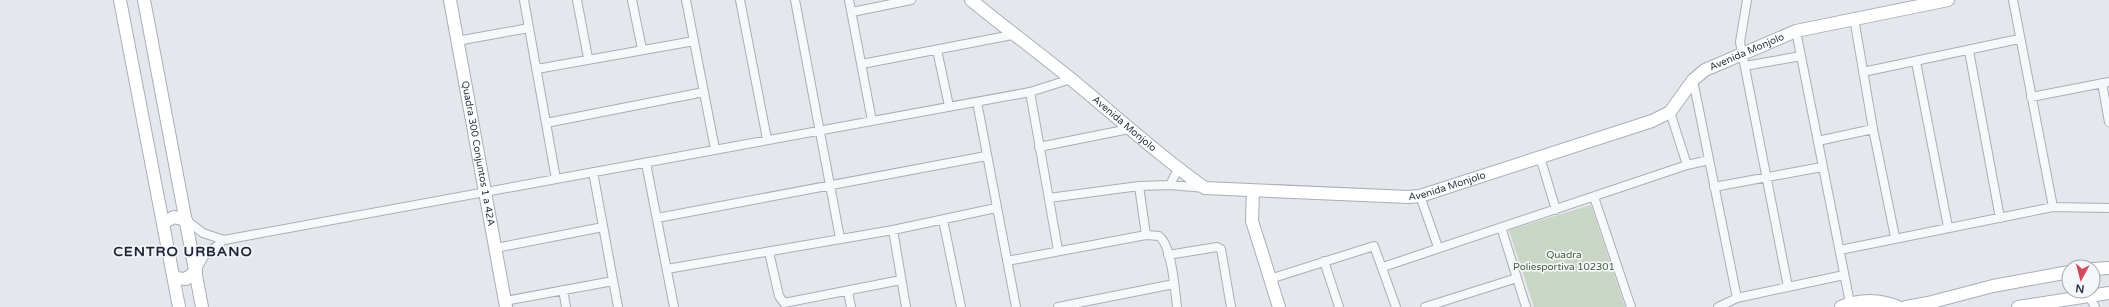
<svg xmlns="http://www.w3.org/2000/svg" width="2109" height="307" font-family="'Varela Round',sans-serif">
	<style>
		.green { fill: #c9d6c5 }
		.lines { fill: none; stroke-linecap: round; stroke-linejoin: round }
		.street-casing { stroke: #a9aeb7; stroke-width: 10 }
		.secondary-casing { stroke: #a9aeb7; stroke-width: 14 }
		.street { stroke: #f7f8fa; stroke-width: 8 }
		.secondary { stroke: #fff; stroke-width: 12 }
		.labels { text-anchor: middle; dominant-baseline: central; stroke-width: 3.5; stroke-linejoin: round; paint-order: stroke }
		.street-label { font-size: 10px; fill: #2b3445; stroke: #f4f6f9 }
		.park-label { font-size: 10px; fill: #3f6138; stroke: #f4f6f9 }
		.district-label { font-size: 14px; font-weight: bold; letter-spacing: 1px; fill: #1d2536; stroke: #f4f6f9 }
	</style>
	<rect width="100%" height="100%" fill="#e4e7ec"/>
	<!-- green -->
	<path class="green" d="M1591,205L1625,307H1534L1509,230Z"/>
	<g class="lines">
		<defs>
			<path id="street" d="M524,0L556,179
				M577,0L588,58
				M632,0L642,49
				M686,0L715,149
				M740,0L767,139
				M795,0L840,238
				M849,0L872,121
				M1747,0L1740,42L1788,287
				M2013,0L2053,207
				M852,12L911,0
				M1854,18L1873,129L1895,237
				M1796,31L1850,303
				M457,41L529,28
				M937,50L949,106
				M1969,51L2000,218
				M1916,62L1948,227
				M862,64L1012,35
				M1745,66L1801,56
				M537,69L694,41
				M1863,72L2019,39
				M1693,80L1737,298
				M2102,83L2109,122
				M1030,92L1058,250
				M2031,97L2109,82
				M977,102L1016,307
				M1670,112L1687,165
				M546,123L704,92
				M1818,141L1873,129
				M1039,147L1129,129
				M1540,157L1556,210
				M646,163L674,307
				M593,172L618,307
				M1170,185L1178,169
				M1139,186L1146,235
				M1714,187L1822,167
				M1420,196L1438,247
				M1594,197L1631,307
				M1049,198L1139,186L1170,185L1205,188
				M657,218L986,156
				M186,220L203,233L224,240L1030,92L1071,79
				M943,220L961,307
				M1501,227L1526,307
				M893,230L906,307
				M496,248L603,227
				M1840,250L2053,207L2109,208
				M769,252L779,296L784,303L901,280
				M1168,255L1217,247L1221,249L1231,307
				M1007,261L1146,235L1159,236C1172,245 1175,291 1177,307
				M1324,261L1339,307
				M1383,267L1687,165L1709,160
				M667,269L893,230L996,208
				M196,271L204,256L224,240
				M1270,279L1374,246L1396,307
				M563,290L566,307
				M848,292L851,307
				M2089,296L2095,307
				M505,301L613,281
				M1058,307L1174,284
				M1425,307L1517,278
				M1718,307L1737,298L1844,275"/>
			<g id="secondary">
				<path d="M120,0L179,307"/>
				<path d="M144,0L202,307"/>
				<path id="s1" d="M450,0L506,307"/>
				<path id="s2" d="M971,0C1004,27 1038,52 1071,79C1116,116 1158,155 1205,188L1408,197L1420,196L1652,121L1670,112L1693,80L1705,70L1796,31L1948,0"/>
				<path d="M1253,191L1252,221L1279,307"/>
				<path d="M163,223L174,217L186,220"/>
				<path d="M2093,269L2109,268"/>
				<path d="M174,278L186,279L196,271"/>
				<path d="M1841,307C1859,299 1880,299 1898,307"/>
				<path d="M1906,307L1928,303L1993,286L2069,272"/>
				<path d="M2018,307L2109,293"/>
			</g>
		</defs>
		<!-- street casing -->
		<use href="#street" class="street-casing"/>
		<!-- secondary casing -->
		<use href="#secondary" class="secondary-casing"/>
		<!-- street -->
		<use href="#street" class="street"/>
		<!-- secondary -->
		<use href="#secondary" class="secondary"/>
	</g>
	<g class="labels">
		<!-- street labels -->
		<g class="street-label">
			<text stroke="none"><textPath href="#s2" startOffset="880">Avenida Monjolo</textPath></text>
			<text stroke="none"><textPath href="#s2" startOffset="197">Avenida Monjolo</textPath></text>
			<text stroke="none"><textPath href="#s1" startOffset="156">Quadra 300 Conjuntos 1 a 42A</textPath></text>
			<text stroke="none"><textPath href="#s2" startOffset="544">Avenida Monjolo</textPath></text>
		</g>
		<!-- park labels -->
		<g class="park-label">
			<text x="1564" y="255">Quadra<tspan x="1564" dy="12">Poliesportiva 102301</tspan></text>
		</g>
		<!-- district labels -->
		<g class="district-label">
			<text x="183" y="251">CENTRO URBANO</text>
		</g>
	</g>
	<!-- north arrow -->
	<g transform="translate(2081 279) rotate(187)"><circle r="19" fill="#f4f6f9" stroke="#a4a8b1"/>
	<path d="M0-3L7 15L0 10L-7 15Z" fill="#d1495b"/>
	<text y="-6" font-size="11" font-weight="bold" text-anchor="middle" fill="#2b3445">N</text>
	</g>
</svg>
